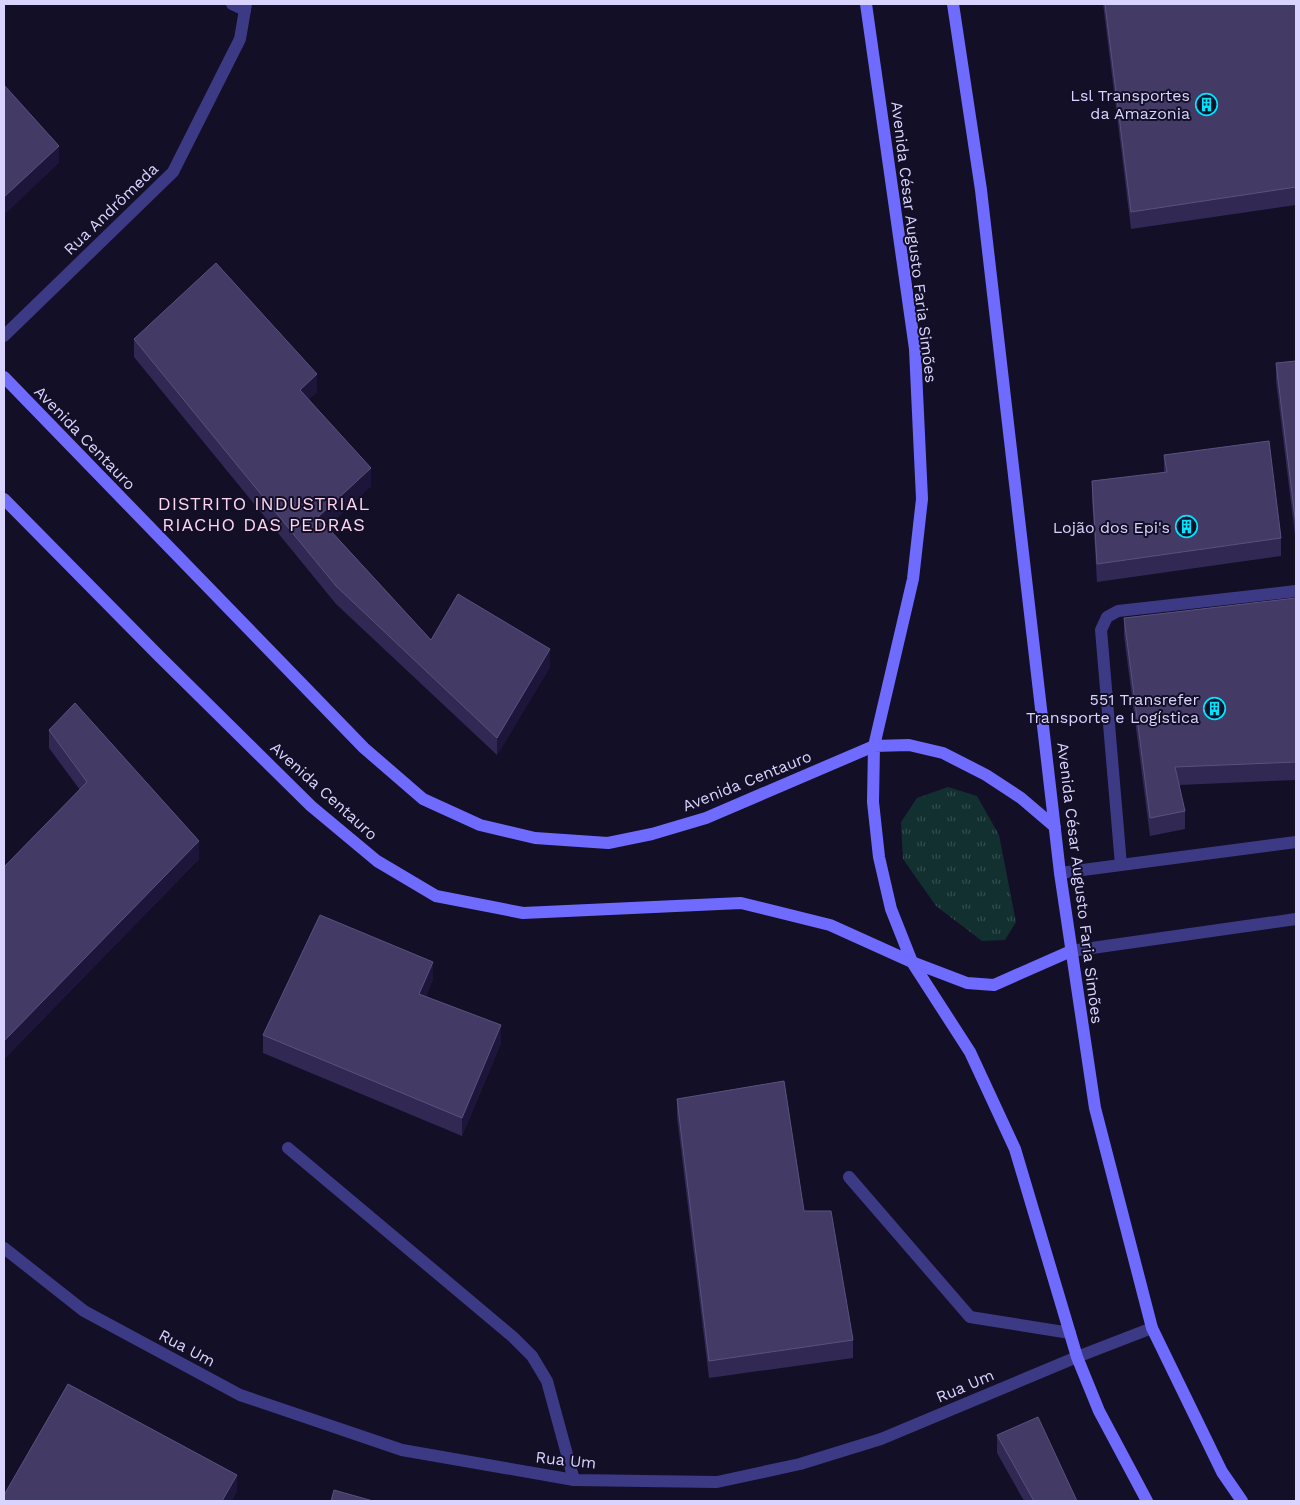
<svg xmlns="http://www.w3.org/2000/svg" width="1300" height="1505" font-family="'Work Sans',sans-serif">
	<style>
		.grass { fill: url(#grass-tufts) }
		.lines { fill: none; stroke-linecap: round; stroke-linejoin: round }
		.lane { stroke: #3d3a85; stroke-width: 12 }
		.street { stroke: #3d3a85; stroke-width: 12 }
		.secondary { stroke: #6f6bff; stroke-width: 12 }
		.wall { fill: #312854 }
		.shaded-wall { fill: #1d163a }
		.building { fill: #433a66; stroke: #5a527e }
		.labels { text-anchor: middle; dominant-baseline: central; stroke-width: 4; stroke-linejoin: round; paint-order: stroke }
		.poi-label { font-size: 16px; fill: #d9d4ff; stroke: #130f26; text-anchor: end }
		.street-label { font-size: 16px; fill: #d9d4ff; stroke: #130f26 }
		.neighbourhood-label { font-size: 18px; letter-spacing: 1px; fill: #ffd6f0; stroke: #130f26 }
	</style>
	<defs>
		<pattern id="grass-tufts" width="24" height="20" patternUnits="userSpaceOnUse" patternTransform="scale(1.25)"><rect width="24" height="20" fill="#12302f"/><path d="M3 7l-1-3M5 7V3M7 7l1-3M15 17l-1-3M17 17v-4M19 17l1-3" fill="none" stroke="#344d4e"/></pattern>
	</defs>
	<rect width="100%" height="100%" fill="#130f26"/>
	<!-- grass -->
	<path class="grass" d="M948,787L977,796L999,835L1016,922L1005,940L982,941L936,906L903,859L901,822L917,798Z"/>
	<g class="lines">
		<!-- lane -->
		<path class="lane" d="M232,4L245,10
			M1121,865L1101,630L1107,617L1118,611L1296,591
			M1060,873L1296,842
			M1071,951L1296,919
			M288,1148L513,1337L532,1356L547,1381L574,1480
			M849,1177L970,1317L1070,1333"/>
		<!-- street -->
		<path class="street" d="M4,336L173,172L240,39L246,4
			M4,1248L84,1311L240,1395L402,1450L574,1480L717,1482L800,1464L881,1439L1077,1357L1152,1328"/>
		<!-- secondary -->
		<path class="secondary" d="M866,4L915,349L922,499L913,579L874,746L873,802L879,857L891,909L912,962L970,1052L1015,1149L1077,1357L1099,1411L1147,1501
			M953,4L981,190L1060,873L1095,1108L1152,1328L1222,1472L1242,1501
			M4,377L364,748L423,799L480,825L535,838L608,843L652,834L706,818L874,746L909,745L943,753L986,775L1021,798L1055,827
			M4,499L159,656L311,806L377,861L436,896L523,913L741,903L830,925L912,962L967,983L994,985L1071,951"/>
	</g>
	<!-- wall -->
	<path class="wall" d="M1103,4H1296V205L1131,229Z
		M134,339L317,392L309,399L371,486L327,527L431,640L550,667L497,755L336,604L134,357Z
		M1296,361V544L1276,381V363Z
		M1164,455L1281,538V556L1097,582L1092,499V481L1164,473Z
		M1296,598V780L1179,785L1185,811V829L1150,836L1124,636V618Z
		M49,730L199,859L4,1059V867L80,790L49,748Z
		M433,979L426,996L501,1043L462,1136L263,1053V1035Z
		M677,1099L853,1340V1358L709,1378L677,1117Z
		M997,1435L1077,1501H1024L997,1453Z"/>
	<!-- shaded-wall -->
	<path class="shaded-wall" d="M59,146V163L4,215V197Z
		M317,374V392L300,408V390Z
		M371,468V486L318,535V517Z
		M550,649V667L497,755V738Z
		M199,841V859L4,1059V1041Z
		M433,962V979L419,1012V994Z
		M501,1025V1043L462,1136V1118Z
		M237,1475V1492L232,1501H222Z"/>
	<!-- building -->
	<path class="building" d="M1105,4H1296V187L1131,212Z
		M4,85L59,146L4,197Z
		M216,263L317,374L300,390L371,468L318,517L431,640L458,594L550,649L497,738L336,586L134,339Z
		M1296,361V526L1276,363Z
		M1269,441L1281,538L1097,564L1092,481L1167,472L1164,455Z
		M1296,598V762L1175,767L1185,811L1150,818L1124,618Z
		M75,703L199,841L4,1041V867L87,782L49,730Z
		M320,915L433,962L419,994L501,1025L462,1118L263,1035Z
		M784,1081L804,1211H831L853,1340L709,1361L677,1099Z
		M68,1384L237,1475L222,1501H4V1495Z
		M1038,1417L1077,1501H1034L997,1435Z
		M334,1490L373,1501H331Z"/>
	<!-- icons -->
	<defs>
		<symbol id="building-ring" viewBox="-11 -11 22 22"><circle r="9.5" fill="#130f26" stroke="#00e5ff" stroke-width="1.5"/><path d="M-4-6H4V6H1V3H-1V6H-4ZM-2.5-4.3h1.7v1.8h-1.7ZM.8-4.3h1.7v1.8H.8ZM-2.5-1h1.7V.8h-1.7ZM.8-1h1.7V.8H.8Z" fill="#00e5ff"/></symbol>
	</defs>
	<g fill-rule="evenodd">
		<use href="#building-ring" x="1194" y="92" width="25" height="25"/>
		<use href="#building-ring" x="1174" y="514" width="25" height="25"/>
		<use href="#building-ring" x="1202" y="696" width="25" height="25"/>
	</g>
	<g class="labels">
		<!-- poi labels -->
		<g class="poi-label">
			<text x="1190" y="95">Lsl Transportes<tspan x="1190" dy="18">da Amazonia</tspan></text>
			<text x="1170" y="527">Lojão dos Epi's</text>
			<text x="1199" y="699">551 Transrefer<tspan x="1199" dy="18">Transporte e Logística</tspan></text>
		</g>
		<!-- street labels -->
		<g class="street-label">
			<text transform="translate(111 209) rotate(-44)">Rua Andrômeda</text>
			<text transform="translate(914 242) rotate(83)">Avenida César Augusto Faria Simões</text>
			<text transform="translate(85 438) rotate(46)">Avenida Centauro</text>
			<text transform="translate(747 781) rotate(-22)">Avenida Centauro</text>
			<text transform="translate(324 791) rotate(42)">Avenida Centauro</text>
			<text transform="translate(1080 883) rotate(83)">Avenida César Augusto Faria Simões</text>
			<text transform="translate(187 1348) rotate(28)">Rua Um</text>
			<text transform="translate(965 1386) rotate(-23)">Rua Um</text>
			<text transform="translate(566 1460) rotate(6)">Rua Um</text>
		</g>
		<!-- neighbourhood labels -->
		<g class="neighbourhood-label">
			<text x="264" y="503">DISTRITO INDUSTRIAL<tspan x="264" dy="21">RIACHO DAS PEDRAS</tspan></text>
		</g>
	</g>
	<!-- border -->
	<rect width="1300" height="1505" fill="none" stroke="#d9d4ff" stroke-width="10"/>
</svg>
